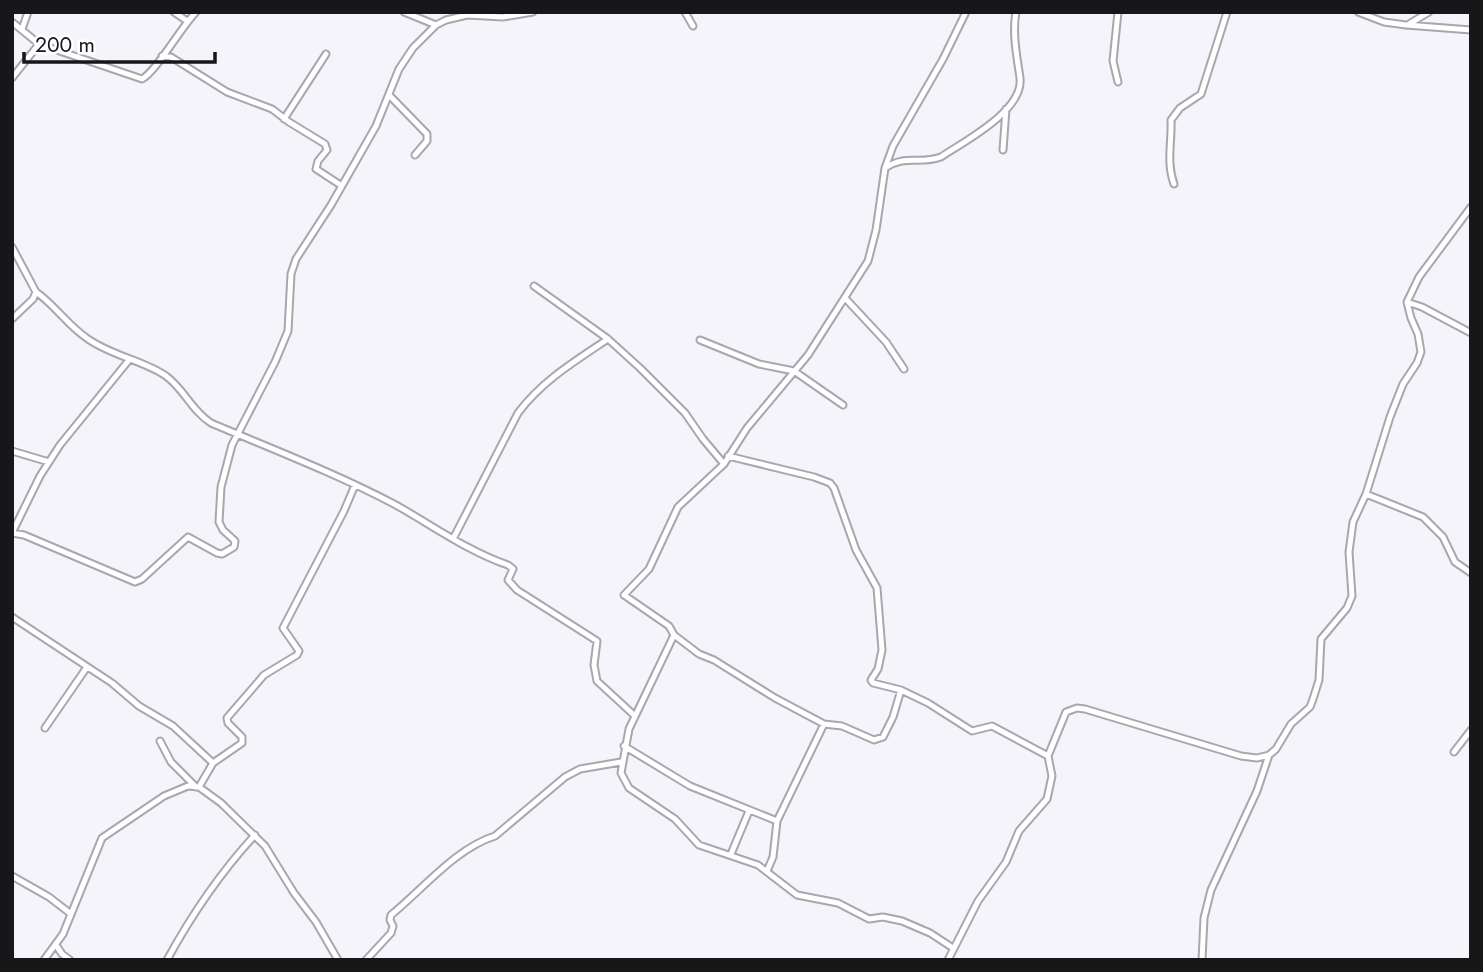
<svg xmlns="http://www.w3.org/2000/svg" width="1483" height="972" font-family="Jost,sans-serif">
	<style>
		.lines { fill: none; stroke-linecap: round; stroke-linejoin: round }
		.street-casing { stroke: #a7a7ad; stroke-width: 9 }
		.street { stroke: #fff; stroke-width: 5 }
	</style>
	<rect width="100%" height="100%" fill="#f5f4fa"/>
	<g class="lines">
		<defs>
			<path id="street" d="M174,12L187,21
				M404,12L436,25
				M685,12L693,26
				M1358,12L1384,22L1406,25L1471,30
				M12,22L39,44L142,79C156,72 181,27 196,12
				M1409,24L1429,12
				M22,29L28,12
				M162,56L171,57L227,92L272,109L289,122L325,144L327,150L318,161L316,169L342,186
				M12,78L39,44
				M1118,82L1113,61L1118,12
				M389,95L427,134V141L415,155
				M284,119L326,54
				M1003,150L1006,109
				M885,168C906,154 919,165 941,157C963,142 1024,111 1020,78C1017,57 1012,33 1016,12
				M1174,184C1166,162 1172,142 1171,120L1180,108L1201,94L1227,12
				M12,247L36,292L33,299L12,319
				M534,286L608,339L640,368L685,413L703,439L724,464
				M36,292C55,305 68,326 88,339C112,356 145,361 166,376C185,390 191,410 211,423C272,449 335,473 394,504C432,525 467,551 508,565L513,569L508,580L517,590L597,641L594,665L597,681L635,716
				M845,298L886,342L904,369
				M1407,302L1422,307L1471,333
				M700,340L759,364L794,371L843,405
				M129,360L60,445L40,476L12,533L24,535L135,582L142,579L188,537L217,553L222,554L234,547L235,541L223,530L219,522L221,487L232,445L275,362L288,331L291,274L296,259L331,205L376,126L399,69L413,48L436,25L446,20L467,15L503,17L533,12
				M12,451L49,462
				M728,456L814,477L830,483L834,488L856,550L877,588L882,650L878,669L871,680L873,683L901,690L928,703L972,731L992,726L1048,756
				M1366,494L1423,517L1443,537L1455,562L1471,573
				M453,539L518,413C542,381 575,361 608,339
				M12,617L112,683L139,706L173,726L213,763
				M674,635L699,654L714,660L775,698L824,724L842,726L874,740L883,737L893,717L901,690
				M45,728L87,667
				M160,741L171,762L196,787
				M624,746L690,786L777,821
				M1454,752L1471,730
				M199,787L221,803L265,846L294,893L316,922L338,960
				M731,854L749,811
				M767,871L773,857L777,821L824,724
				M12,876L49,897L71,914
				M56,945L62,954L70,960
				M953,948L930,933L902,921L883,917L869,919L838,903L797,895L758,865L699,845L675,819L629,788L621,773L629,729L674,635L669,626L624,595L649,569L678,507L724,464L747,428L808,355L868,261L876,230L885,168L893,146L943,59L966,12
				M44,960L63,934L102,838L164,796L188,786L199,787L213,763L242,743V737L228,723L227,718L264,675L297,655L299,651L283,628L344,511L355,485
				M167,960C191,916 221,872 255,835
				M366,960L391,933L393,926L390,920L391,915C422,890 456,848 495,836L565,777L580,769L621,762
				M948,960L978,901L1006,862L1019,831L1047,799L1052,776L1048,756L1066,712L1077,708L1085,709L1241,756L1257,758L1269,755L1276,749L1291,724L1310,707L1313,699L1319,680L1321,639L1347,608L1352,596L1349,552L1353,522L1366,494L1390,417L1403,384L1417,363L1421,352L1418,334L1411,318L1407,302L1419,277L1471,207
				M1202,960L1204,918L1211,890L1257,791L1269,755"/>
		</defs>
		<!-- street casing -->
		<use href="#street" class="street-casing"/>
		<!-- street -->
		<use href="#street" class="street"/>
	</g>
	<!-- border -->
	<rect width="1483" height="972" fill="none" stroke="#171618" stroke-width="28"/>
	<!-- scale -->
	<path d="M24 52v10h191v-10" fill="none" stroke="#171618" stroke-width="3.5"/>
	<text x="35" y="52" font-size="21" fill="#171618" stroke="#ffffff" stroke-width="5" paint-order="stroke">200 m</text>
</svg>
